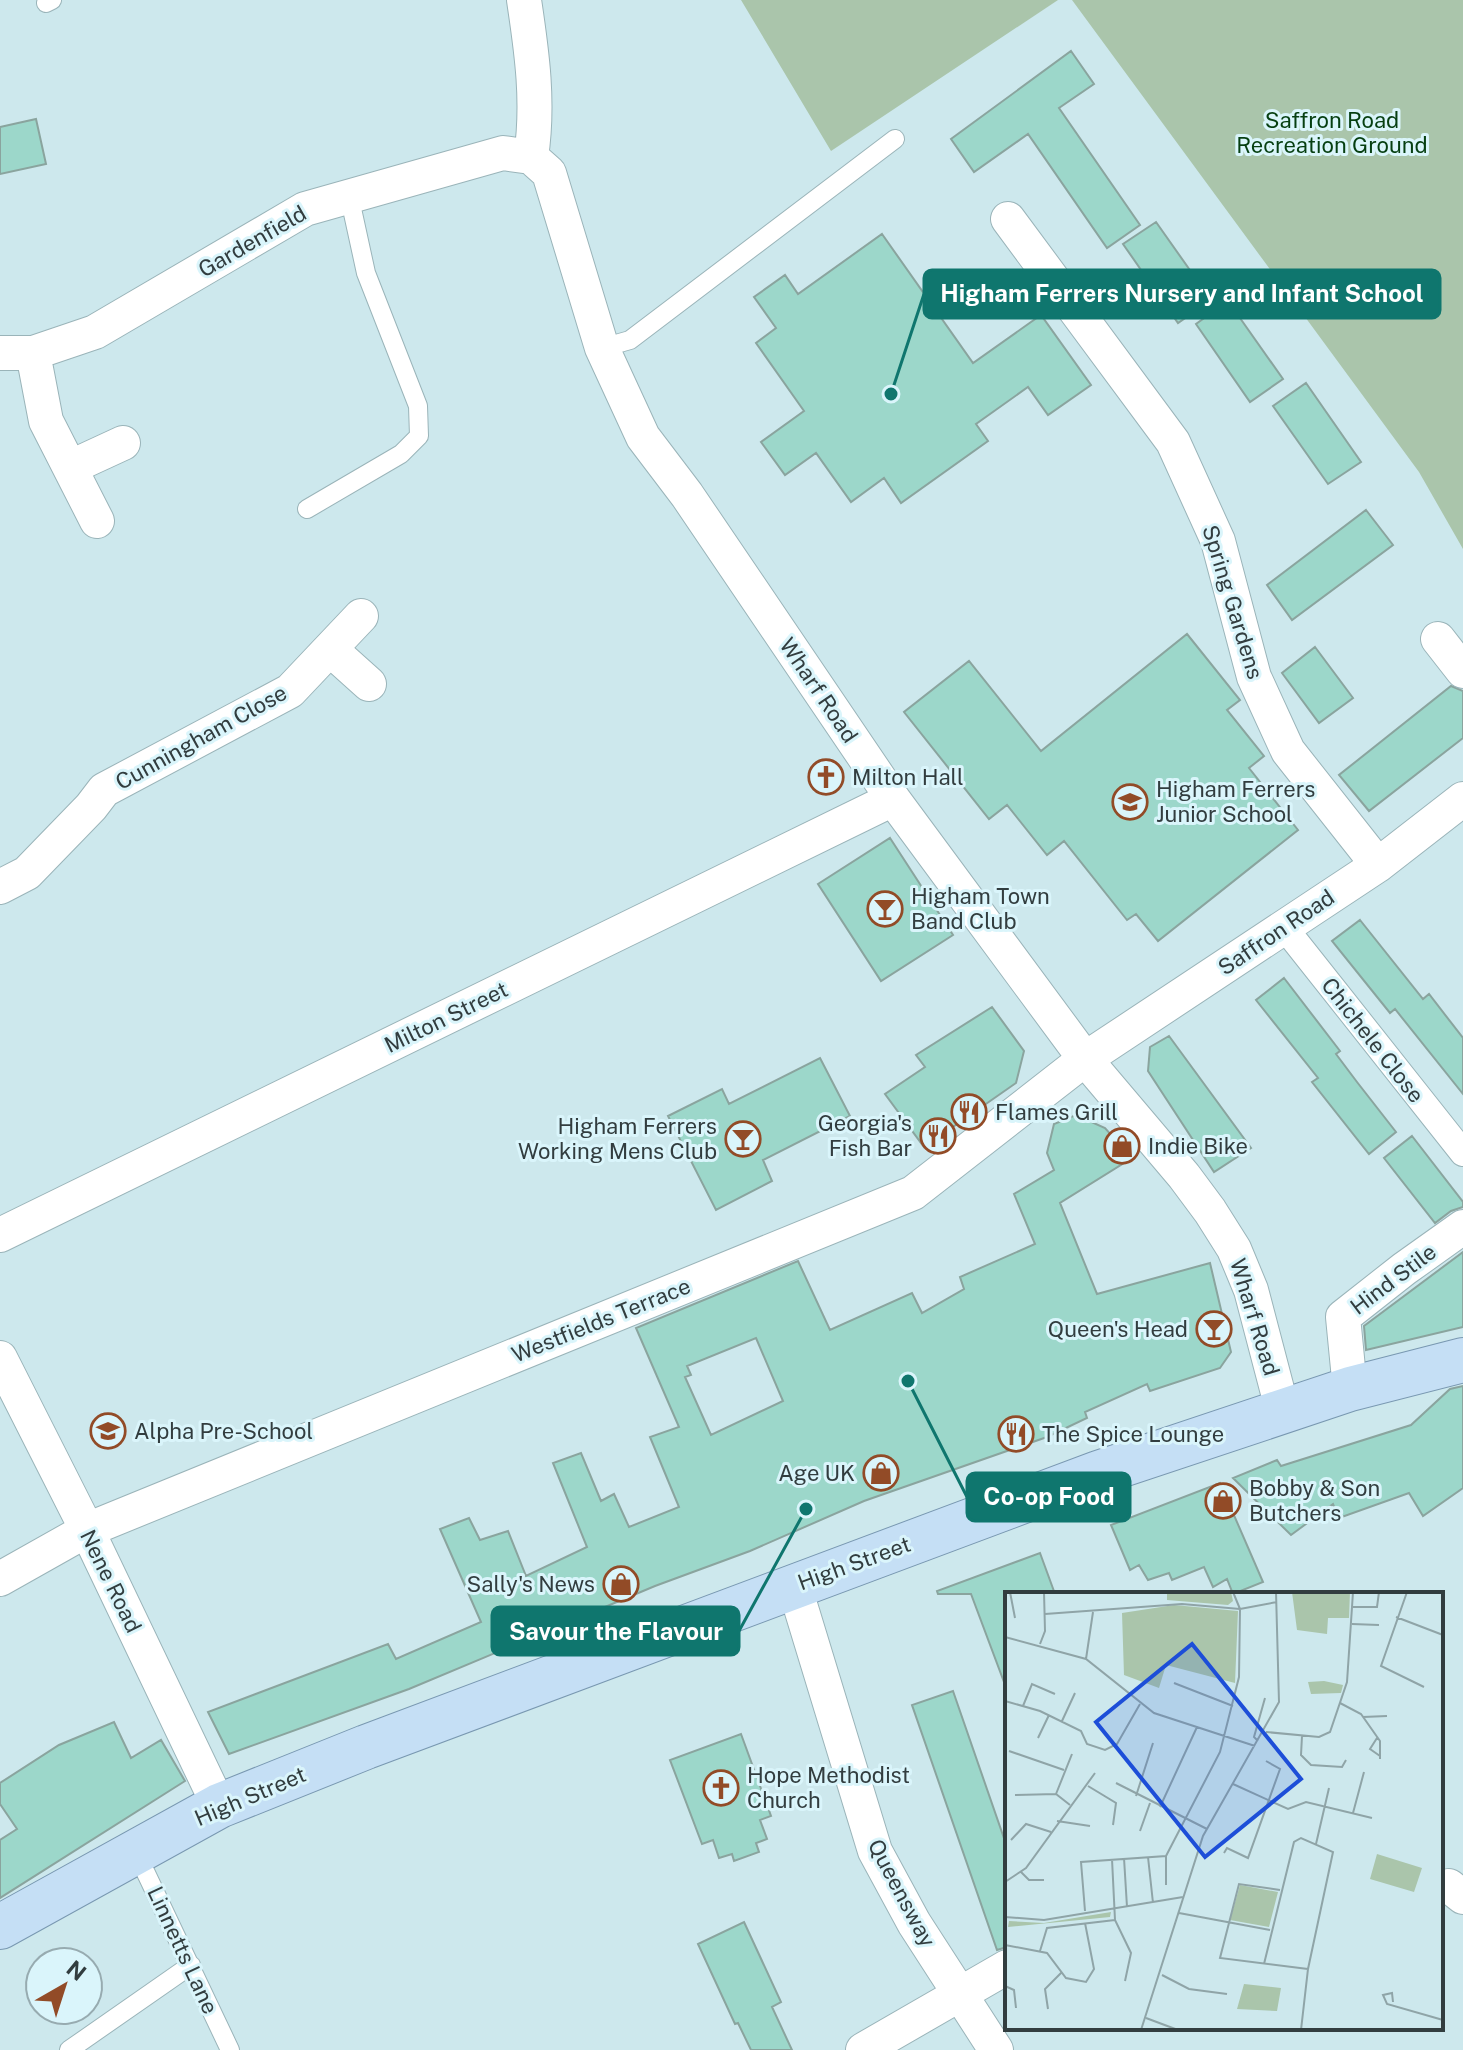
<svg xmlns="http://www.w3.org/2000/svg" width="1463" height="2050" font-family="'Public Sans',sans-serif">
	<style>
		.green { fill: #aac5ab }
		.building { fill: #9cd7ca; stroke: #8aa49e; stroke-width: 2; fill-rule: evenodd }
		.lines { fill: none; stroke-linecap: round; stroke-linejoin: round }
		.service-casing { stroke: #9ab4b9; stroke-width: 20 }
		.pedestrian-casing { stroke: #9ab4b9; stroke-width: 28 }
		.minor-casing { stroke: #9ab4b9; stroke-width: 36 }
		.primary-casing { stroke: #7998b1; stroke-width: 46 }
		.service { stroke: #fff; stroke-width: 18 }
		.pedestrian { stroke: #fff; stroke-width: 26 }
		.minor { stroke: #fff; stroke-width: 34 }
		.primary { stroke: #c5dff5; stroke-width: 44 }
		.labels { text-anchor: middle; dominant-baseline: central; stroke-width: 6; stroke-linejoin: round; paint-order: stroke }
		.park-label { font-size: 22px; fill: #063f11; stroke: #daf5fb }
		.street-label { font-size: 22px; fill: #323d3f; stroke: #daf5fb }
		.poi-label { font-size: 22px; fill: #323d3f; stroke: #daf5fb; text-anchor: start }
		.inset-road { fill: none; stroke: #8fa4a7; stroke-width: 2 }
		.view { fill: #1d4ed8; fill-opacity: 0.15; stroke: #1d4ed8; stroke-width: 4 }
		.inset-edge { fill: none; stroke: #323d3f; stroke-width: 4 }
		.leader { fill: none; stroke: #0f766e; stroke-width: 3 }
		.callout-dot { fill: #0f766e; stroke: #daf5fb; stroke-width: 3 }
		.callout { fill: #0f766e; stroke: #0f766e; stroke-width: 3 }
		.callout-label { font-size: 24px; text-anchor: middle; font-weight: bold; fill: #fff }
	</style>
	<rect width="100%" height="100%" fill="#cde8ed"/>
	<!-- green -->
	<path class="green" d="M741,0H1058L831,151Z
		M1072,0H1463V549L1419,472Z"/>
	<!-- building -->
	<path class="building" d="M1071,51L1094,84L1059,108L1140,225L1107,248L1028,134L974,172L951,139Z
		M36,119L46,164L0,174V127Z
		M1156,222L1211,300L1178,323L1123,244Z
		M882,234L973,363L1041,315L1091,385L1048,415L1028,387L976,424L988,441L901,503L884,478L851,502L816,453L785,475L761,442L804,411L756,343L776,328L754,297L785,275L798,294Z
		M1228,301L1283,379L1250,402L1196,324Z
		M1306,383L1361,462L1328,484L1273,406Z
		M1366,510L1393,545L1292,620L1267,585Z
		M1187,634L1240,700L1227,710L1264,756L1249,768L1298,830L1158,941L1136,914L1127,920L1064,841L1047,855L1007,805L989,819L904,712L969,661L1041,751Z
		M1315,647L1353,698L1319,723L1282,673Z
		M1451,686L1463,691V738L1369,811L1339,775Z
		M890,838L953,935L881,981L818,884Z
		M1360,920L1423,999L1429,994L1463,1038V1094L1395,1009L1390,1013L1332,941Z
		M1284,978L1340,1051L1336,1054L1357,1082L1396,1132L1369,1154L1312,1082L1318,1078L1256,1000Z
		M992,1007L1024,1051L1016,1083L924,1147L885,1094L925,1067L916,1055Z
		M1169,1036L1251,1148L1214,1172L1148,1071L1150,1047Z
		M820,1058L850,1116L763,1160L772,1181L716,1210L668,1116L722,1089L729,1104Z
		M1076,1115L1105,1128L1132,1158L1060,1203L1097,1294L1210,1263L1231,1352L1220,1368L1150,1391L1147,1384L1085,1412L1087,1418L1047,1437L864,1501L750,1551L655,1586L409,1689L229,1754L208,1712L388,1644L396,1659L481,1622L440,1529L469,1518L480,1540L508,1531L526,1576L587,1547L553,1463L581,1453L601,1501L614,1494L629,1527L679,1507L650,1437L679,1427L636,1328L798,1261L830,1330L912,1293L922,1313L964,1289L960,1277L1035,1244L1014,1194L1054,1170L1047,1153L1054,1124ZM756,1338L783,1401L711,1435L685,1377L691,1375L687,1366Z
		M1412,1136L1463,1202V1207L1451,1211L1435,1223L1384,1158Z
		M1463,1252V1327L1366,1350L1364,1326Z
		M1463,1386V1488L1423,1516L1409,1493L1339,1518L1333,1504L1291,1535L1233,1478L1277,1460L1281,1466L1411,1425L1450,1389Z
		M1220,1483L1263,1582L1233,1594L1227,1579L1213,1587L1204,1567L1172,1580L1169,1573L1148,1580L1139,1565L1130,1570L1111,1525Z
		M1040,1553L1055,1594H1007V1681L1004,1682L971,1594H938L937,1591Z
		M953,1691L1007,1847V1947L997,1950L912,1705Z
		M114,1722L131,1758L161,1740L185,1781L0,1898V1840L17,1829L0,1804V1783L59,1745Z
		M741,1734L771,1816L760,1820L767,1839L756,1843L759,1852L734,1861L732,1854L719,1858L713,1840L702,1844L670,1760Z
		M744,1922L781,2002L772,2007L792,2050H751L738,2023L735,2024L698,1944Z"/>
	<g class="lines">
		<defs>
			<path id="service" d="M46,3L52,0
				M602,348L630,340L895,139
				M307,509L401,454L419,436L418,406L366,273L349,195
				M135,1850L230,2050
				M69,2050L191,1965"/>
			<path id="pedestrian" d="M1284,927L1463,1153"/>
			<path id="minor" d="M524,0C532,53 539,103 531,157L549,173L602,348L643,437L687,495L893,799L1085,1059L1184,1176L1210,1211L1234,1249L1251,1290L1283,1412
				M1008,219L1173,442L1218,541L1254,677L1288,751L1378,865
				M0,353H33L95,332L305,209L503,153L531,157
				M33,353L46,421L97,521
				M71,467L123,443
				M1438,639L1463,671
				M330,649L369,684
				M0,887L27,873L91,807L104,790L290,691L361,616
				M0,1235L893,799
				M0,1358L87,1530L219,1806
				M1350,1389L1343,1317L1404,1269L1463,1227
				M0,1579L87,1530L913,1193L1085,1059L1378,865L1463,799
				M794,1585L875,1851L914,1923L996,2050
				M1449,1886L1463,1897
				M863,2050L1007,1967"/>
			<path id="primary" d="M0,1927L219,1806L366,1747L1098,1473L1350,1389L1463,1360"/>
		</defs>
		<!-- service casing -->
		<use href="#service" class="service-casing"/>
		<!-- pedestrian casing -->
		<use href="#pedestrian" class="pedestrian-casing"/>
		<!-- minor casing -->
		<use href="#minor" class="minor-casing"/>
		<!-- primary casing -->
		<use href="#primary" class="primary-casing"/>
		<!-- service -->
		<use href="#service" class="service"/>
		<!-- pedestrian -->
		<use href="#pedestrian" class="pedestrian"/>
		<!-- minor -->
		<use href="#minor" class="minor"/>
		<!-- primary -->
		<use href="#primary" class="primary"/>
	</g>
	<!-- icons -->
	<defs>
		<symbol id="church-ring" viewBox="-11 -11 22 22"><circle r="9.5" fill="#daf5fb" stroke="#924b27" stroke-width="1.5"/><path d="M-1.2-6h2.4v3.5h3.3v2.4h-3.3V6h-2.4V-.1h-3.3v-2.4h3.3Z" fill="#924b27"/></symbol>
		<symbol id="school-ring" viewBox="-11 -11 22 22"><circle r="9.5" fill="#daf5fb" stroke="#924b27" stroke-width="1.5"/><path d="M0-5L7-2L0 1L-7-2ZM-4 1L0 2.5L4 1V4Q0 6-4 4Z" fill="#924b27"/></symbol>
		<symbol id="bar-ring" viewBox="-11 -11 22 22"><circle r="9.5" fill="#daf5fb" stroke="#924b27" stroke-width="1.5"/><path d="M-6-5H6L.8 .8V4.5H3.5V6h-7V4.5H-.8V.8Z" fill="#924b27"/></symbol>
		<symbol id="restaurant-ring" viewBox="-11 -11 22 22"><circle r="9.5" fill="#daf5fb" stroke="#924b27" stroke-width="1.5"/><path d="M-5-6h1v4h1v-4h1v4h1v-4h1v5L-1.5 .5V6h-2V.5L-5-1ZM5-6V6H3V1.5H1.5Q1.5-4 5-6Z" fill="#924b27"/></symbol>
		<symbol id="shop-ring" viewBox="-11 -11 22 22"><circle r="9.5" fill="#daf5fb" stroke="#924b27" stroke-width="1.5"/><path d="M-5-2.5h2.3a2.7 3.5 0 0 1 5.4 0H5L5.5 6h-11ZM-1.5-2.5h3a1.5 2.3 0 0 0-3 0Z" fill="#924b27"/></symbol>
	</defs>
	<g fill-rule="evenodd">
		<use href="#church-ring" x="806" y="757" width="40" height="40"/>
		<use href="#school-ring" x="1110" y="782" width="40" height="40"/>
		<use href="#bar-ring" x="865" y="889" width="40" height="40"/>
		<use href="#restaurant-ring" x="949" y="1092" width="40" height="40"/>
		<use href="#restaurant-ring" x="918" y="1116" width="40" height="40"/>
		<use href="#bar-ring" x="723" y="1119" width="40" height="40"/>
		<use href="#shop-ring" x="1102" y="1126" width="40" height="40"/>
		<use href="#bar-ring" x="1194" y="1309" width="40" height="40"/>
		<use href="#school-ring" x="88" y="1411" width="40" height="40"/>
		<use href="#restaurant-ring" x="996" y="1414" width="40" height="40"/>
		<use href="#shop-ring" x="861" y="1453" width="40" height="40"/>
		<use href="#shop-ring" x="1203" y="1481" width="40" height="40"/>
		<use href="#shop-ring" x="601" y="1564" width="40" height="40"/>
		<use href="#church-ring" x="701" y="1768" width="40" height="40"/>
	</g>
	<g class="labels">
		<!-- park labels -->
		<g class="park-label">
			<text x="1332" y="120">Saffron Road<tspan x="1332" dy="25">Recreation Ground</tspan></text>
		</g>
		<!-- street labels -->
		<g class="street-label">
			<text transform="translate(252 241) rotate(-30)">Gardenfield</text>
			<text transform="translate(1233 602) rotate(73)">Spring Gardens</text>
			<text transform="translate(819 690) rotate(56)">Wharf Road</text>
			<text transform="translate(201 737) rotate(-29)">Cunningham Close</text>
			<text transform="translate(1276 932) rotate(-34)">Saffron Road</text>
			<text transform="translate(446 1017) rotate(-26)">Milton Street</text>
			<text transform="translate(1373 1040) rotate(52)">Chichele Close</text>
			<text transform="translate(1393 1279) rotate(-37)">Hind Stile</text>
			<text transform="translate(1255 1317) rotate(73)">Wharf Road</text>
			<text transform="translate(601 1320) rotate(-22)">Westfields Terrace</text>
			<text transform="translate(854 1563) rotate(-20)">High Street</text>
			<text transform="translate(111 1581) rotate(64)">Nene Road</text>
			<text transform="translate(250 1796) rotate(-23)">High Street</text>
			<text transform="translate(902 1893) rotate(62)">Queensway</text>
			<text transform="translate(183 1950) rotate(65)">Linnetts Lane</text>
		</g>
		<!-- poi labels -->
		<g class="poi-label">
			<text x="852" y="777">Milton Hall</text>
			<text x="1156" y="789">Higham Ferrers<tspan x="1156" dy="25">Junior School</tspan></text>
			<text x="911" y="896">Higham Town<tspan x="911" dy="25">Band Club</tspan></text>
			<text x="995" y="1112">Flames Grill</text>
			<text x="912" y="1123" text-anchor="end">Georgia's<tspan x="912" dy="25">Fish Bar</tspan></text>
			<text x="717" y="1126" text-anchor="end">Higham Ferrers<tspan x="717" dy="25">Working Mens Club</tspan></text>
			<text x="1148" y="1146">Indie Bike</text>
			<text x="1188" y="1329" text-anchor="end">Queen's Head</text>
			<text x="134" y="1431">Alpha Pre-School</text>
			<text x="1042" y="1434">The Spice Lounge</text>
			<text x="855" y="1473" text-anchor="end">Age UK</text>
			<text x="1249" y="1488">Bobby &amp; Son<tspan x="1249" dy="25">Butchers</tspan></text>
			<text x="595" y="1584" text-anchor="end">Sally's News</text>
			<text x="747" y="1775">Hope Methodist<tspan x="747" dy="25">Church</tspan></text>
		</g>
	</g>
	<!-- overview -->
	<g transform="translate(1005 1592)">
		<rect width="438" height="438" fill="#cde8ed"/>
		<path d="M162,0H226L228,9L223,13L162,8ZM287,0H345L344,26H323L322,42L292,38ZM169,13L233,19L230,91L161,73L154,96L119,83L117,21ZM319,89L338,93L336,101L306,102L303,90ZM372,262L417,276L409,300L365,287ZM235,293L273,300L264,335L225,328ZM106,320L105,325L3,335L4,329L39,331ZM239,392L276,396L272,419L232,417Z" fill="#aac5ab"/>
		<path class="inset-road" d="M5,0L10,26M402,0L376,74L419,95M348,15H372L374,0M40,22L177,12L235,17L272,10M391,25L438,43M347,32L374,33M0,45L81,67L149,121L250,154M35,52L40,39L39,0M81,67L88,20M169,91L228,114M0,109L35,119L76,139L82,152L100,158L112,152L135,112M335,111L356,122L375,149V167M18,114L27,92L50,102M358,125L382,124M57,129L70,101M261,140L314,145L325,140L342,90L348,0M297,144L296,163L306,173L337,175L341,168M33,146L44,123M372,146L365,157L375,164M253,149L249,145L260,106M4,159L59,178M111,191L202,237M228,192L283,217L301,210L367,226M83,194L111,211L108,233M51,202L67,162M10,203L51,202L65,213M131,204L148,151M155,215L192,135M348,221L359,180M52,229L85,234M135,239L145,211M6,248L21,232L46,240M311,252L324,196M219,261L222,256L243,266L275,177L261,169M143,265L148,311M119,266L122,315M107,267L110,328L126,361L120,389M16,280L24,288H39M0,290L21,276L90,181M161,293V264M275,298L234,292L215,366L303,377M80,319L76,270L161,264L215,160L234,85L235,17L228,0M174,321L265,338M0,325L39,328L178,305M0,353L42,361L61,386L81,390L89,377L80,331M35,359L42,336L110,328M259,372L289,250L296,246L328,260L303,377L296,438M157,383L184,397L222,402M0,394L9,398L11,416M388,410L387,401L378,403L382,412L438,428M43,417L40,397L56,381M141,426L173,438M136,438L198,244L274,110L271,0"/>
		<path class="view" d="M187,52L296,187L200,265L91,130Z"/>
		<rect width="438" height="438" class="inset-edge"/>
	</g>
	<!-- callouts -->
	<path class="leader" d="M891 394L924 294M908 1381L967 1497M806 1509L739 1631"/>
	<g class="callout-dot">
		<circle cx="891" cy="394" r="8"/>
		<circle cx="908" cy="1381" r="8"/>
		<circle cx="806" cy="1509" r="8"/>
	</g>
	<g class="callout">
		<rect x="924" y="270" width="516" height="48" rx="8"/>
		<rect x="967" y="1473" width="163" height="48" rx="8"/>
		<rect x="492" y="1607" width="247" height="48" rx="8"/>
	</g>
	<g class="callout-label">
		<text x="1182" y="302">Higham Ferrers Nursery and Infant School</text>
		<text x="1049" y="1505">Co-op Food</text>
		<text x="616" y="1640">Savour the Flavour</text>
	</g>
	<!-- north arrow -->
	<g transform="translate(64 1986) rotate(39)"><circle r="38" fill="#daf5fb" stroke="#97abb0" stroke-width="2"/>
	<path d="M0-6L14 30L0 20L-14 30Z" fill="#924b27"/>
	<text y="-12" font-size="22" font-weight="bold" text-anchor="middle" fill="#323d3f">N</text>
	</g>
</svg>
